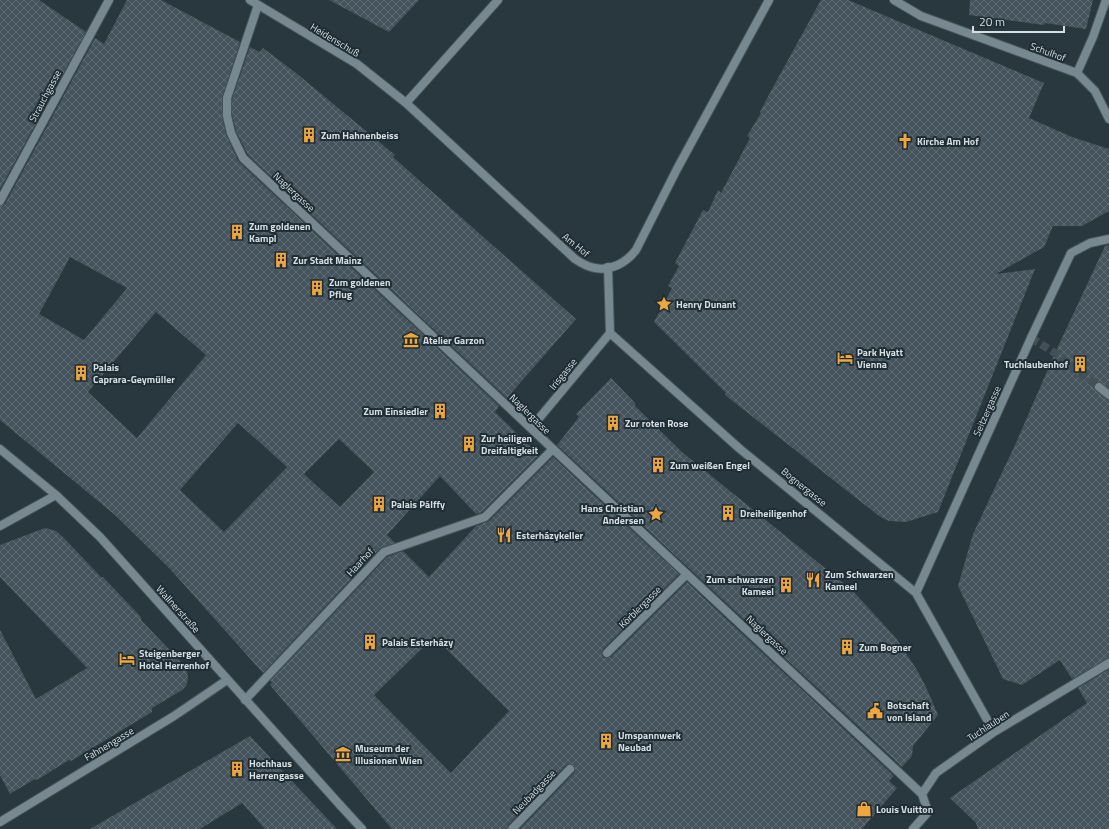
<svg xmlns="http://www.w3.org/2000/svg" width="1109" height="829" font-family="'Titillium Web',sans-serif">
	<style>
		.building { fill: url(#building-cross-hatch); fill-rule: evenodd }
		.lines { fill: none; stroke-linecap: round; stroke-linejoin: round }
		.pedestrian-tunnel { stroke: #435058; stroke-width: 8; stroke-dasharray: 8 4; stroke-linecap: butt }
		.pedestrian-casing { stroke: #48545a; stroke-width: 10 }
		.minor-casing { stroke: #48545a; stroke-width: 10 }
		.pedestrian { stroke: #788891; stroke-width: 8 }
		.minor { stroke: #788891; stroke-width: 8 }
		.labels { text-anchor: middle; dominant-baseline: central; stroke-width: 4; stroke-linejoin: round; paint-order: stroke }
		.street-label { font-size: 10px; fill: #d5dee3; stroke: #1f2d34 }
		.poi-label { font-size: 10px; font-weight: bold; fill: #d5dee3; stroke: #1f2d34; text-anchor: start }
	</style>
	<defs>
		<pattern id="building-cross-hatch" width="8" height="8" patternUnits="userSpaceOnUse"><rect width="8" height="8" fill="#45545c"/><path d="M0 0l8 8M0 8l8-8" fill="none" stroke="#5f6c73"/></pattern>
	</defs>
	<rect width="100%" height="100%" fill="#29373f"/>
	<!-- building -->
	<path class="building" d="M0,0H39L86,32L0,189Z
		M127,0H161L240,42L222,98V116L226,134L238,161L499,406L495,412L539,455L482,512L476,514L440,476L387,535L395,543L380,548L263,673L170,569L115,515L0,420V206L5,204L95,38L104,44ZM70,257L127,288L84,340L39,314ZM156,312L206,355L137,438L88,392ZM238,423L287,467L224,532L180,490ZM339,439L374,472L340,507L304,474Z
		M329,0H419L389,32Z
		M821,0H848L1044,83L1029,118L1072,137L1109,149V211L1082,226H1053L1044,247L996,274L1035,269L938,512L906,522L889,521L879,516L725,395L726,393L654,322L672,288L668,286L679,266L675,263L703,210L708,212L718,190L721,193L750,138L747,136L761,113L760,112L772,89Z
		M970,0H1093L1086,29L1045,23L1044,25L969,15Z
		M250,47L260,52L263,48L296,73L395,155L393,157L576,319L507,398L248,155L236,131L232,115V99Z
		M1109,245V388L1099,382L1095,383L1094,387L1096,391L1106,399L1109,400V658L1072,679L1060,660L1022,685L1003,679L958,586L973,534L1015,445L1055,353L1105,246Z
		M611,378L635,403V406L682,452L852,590L896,638L917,670L926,687L938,715L913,746L912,756L902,767L557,445L579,417L576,414Z
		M553,457L679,574L603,649L602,652L603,657L606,658L611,657L687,582L894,776L889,781L897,788L862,829H520L574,773L575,767L571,764L566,765L508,825L507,829H392L270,685L272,682L270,681L387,557L403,551L429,577L476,526L489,521ZM434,637L509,711L451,773L374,695Z
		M45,528L56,531L63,537L101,577H103L141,617V620L182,663L187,671L188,679L186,686L182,690L152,708V712L71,761L69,760L37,780L35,779L10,794L0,775V630L36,699L87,668L0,577V545Z
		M1109,669V829H978L976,823L950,798L1087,703L1078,688Z
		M250,736L337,829H265L242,803L200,829H90Z"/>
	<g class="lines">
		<!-- pedestrian-tunnel -->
		<path class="pedestrian-tunnel" d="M1031,338L1055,353L1099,387"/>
		<defs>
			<path id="pedestrian" d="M258,5L227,98V116L231,133L243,158L553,449L922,794
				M1077,73L1093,37L1106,0
				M608,267L610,333L740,449L916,593L994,732
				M1099,387L1109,395
				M531,428L610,333
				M916,593L1031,338
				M607,653L687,574
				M245,700L384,552L485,517L553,449
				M340,805L362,829
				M512,829L570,769
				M913,829L928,812L922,794L936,773L994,732L1109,663"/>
			<path id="minor" d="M250,0L357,64L406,103L575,259C581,263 587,267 595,268C611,271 626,263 636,250L677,169L769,0
				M894,0L921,16L1077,73L1095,91L1109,119
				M406,103L498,0
				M0,201L109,0
				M1031,338L1071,253L1090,243L1109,239
				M0,449L56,495L100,537L340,805
				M0,526L56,495
				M0,822L174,716L227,680"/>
		</defs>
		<!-- pedestrian casing -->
		<use href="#pedestrian" class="pedestrian-casing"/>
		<!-- minor casing -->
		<use href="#minor" class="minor-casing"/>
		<!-- pedestrian -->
		<use href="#pedestrian" class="pedestrian"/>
		<!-- minor -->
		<use href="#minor" class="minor"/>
	</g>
	<!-- icons -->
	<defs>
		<symbol id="building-bare" viewBox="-9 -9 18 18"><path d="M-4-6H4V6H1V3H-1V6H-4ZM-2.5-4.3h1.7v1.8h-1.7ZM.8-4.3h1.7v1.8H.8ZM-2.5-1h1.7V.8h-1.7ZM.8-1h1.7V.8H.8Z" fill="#f0a63e" stroke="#1f2d34" stroke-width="2.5" paint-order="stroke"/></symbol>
		<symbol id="church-bare" viewBox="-9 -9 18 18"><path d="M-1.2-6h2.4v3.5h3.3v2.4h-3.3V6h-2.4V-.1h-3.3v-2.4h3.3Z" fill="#f0a63e" stroke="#1f2d34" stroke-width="2.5" paint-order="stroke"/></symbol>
		<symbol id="sight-bare" viewBox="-9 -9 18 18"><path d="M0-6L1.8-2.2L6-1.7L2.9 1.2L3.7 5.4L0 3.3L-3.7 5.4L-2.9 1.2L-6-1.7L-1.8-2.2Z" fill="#f0a63e" stroke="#1f2d34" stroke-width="2.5" paint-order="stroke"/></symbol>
		<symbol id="museum-bare" viewBox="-9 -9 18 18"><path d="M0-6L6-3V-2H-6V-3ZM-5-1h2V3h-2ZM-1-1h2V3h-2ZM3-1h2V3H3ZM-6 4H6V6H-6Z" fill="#f0a63e" stroke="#1f2d34" stroke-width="2.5" paint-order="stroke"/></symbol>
		<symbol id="hotel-bare" viewBox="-9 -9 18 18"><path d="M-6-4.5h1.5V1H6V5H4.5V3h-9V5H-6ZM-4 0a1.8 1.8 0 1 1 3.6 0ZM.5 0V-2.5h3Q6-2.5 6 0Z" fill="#f0a63e" stroke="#1f2d34" stroke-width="2.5" paint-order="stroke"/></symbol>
		<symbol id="restaurant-bare" viewBox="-9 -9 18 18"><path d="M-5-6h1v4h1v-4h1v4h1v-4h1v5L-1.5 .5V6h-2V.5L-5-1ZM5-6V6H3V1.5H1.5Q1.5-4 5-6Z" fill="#f0a63e" stroke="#1f2d34" stroke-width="2.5" paint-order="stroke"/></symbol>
		<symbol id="civic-bare" viewBox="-9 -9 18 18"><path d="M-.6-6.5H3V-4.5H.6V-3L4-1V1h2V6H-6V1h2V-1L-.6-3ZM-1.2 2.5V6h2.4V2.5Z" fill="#f0a63e" stroke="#1f2d34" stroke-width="2.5" paint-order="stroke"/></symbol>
		<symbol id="shop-bare" viewBox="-9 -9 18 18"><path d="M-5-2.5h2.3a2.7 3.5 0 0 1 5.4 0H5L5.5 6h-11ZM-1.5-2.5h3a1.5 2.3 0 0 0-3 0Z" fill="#f0a63e" stroke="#1f2d34" stroke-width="2.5" paint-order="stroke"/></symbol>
	</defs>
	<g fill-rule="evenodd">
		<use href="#building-bare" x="298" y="124" width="22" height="22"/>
		<use href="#church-bare" x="894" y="130" width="22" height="22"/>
		<use href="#building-bare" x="226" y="221" width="22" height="22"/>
		<use href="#building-bare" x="270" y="249" width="22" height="22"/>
		<use href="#building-bare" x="306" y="277" width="22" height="22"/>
		<use href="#sight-bare" x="653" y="293" width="22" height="22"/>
		<use href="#museum-bare" x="400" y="329" width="22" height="22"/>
		<use href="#hotel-bare" x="834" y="347" width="22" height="22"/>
		<use href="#building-bare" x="1069" y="353" width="22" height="22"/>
		<use href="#building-bare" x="70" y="362" width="22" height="22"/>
		<use href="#building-bare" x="429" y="400" width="22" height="22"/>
		<use href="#building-bare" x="602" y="412" width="22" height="22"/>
		<use href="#building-bare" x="458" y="433" width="22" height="22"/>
		<use href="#building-bare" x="647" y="454" width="22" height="22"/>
		<use href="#building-bare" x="368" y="493" width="22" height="22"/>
		<use href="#building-bare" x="717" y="502" width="22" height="22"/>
		<use href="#sight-bare" x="645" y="503" width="22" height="22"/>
		<use href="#restaurant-bare" x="493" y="524" width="22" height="22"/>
		<use href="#restaurant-bare" x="802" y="569" width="22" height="22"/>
		<use href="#building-bare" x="775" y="574" width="22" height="22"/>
		<use href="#building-bare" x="359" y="631" width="22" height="22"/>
		<use href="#building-bare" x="836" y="636" width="22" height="22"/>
		<use href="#hotel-bare" x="116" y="648" width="22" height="22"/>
		<use href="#civic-bare" x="864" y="700" width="22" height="22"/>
		<use href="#building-bare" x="595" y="730" width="22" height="22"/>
		<use href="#museum-bare" x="332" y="743" width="22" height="22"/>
		<use href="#building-bare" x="226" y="758" width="22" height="22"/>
		<use href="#shop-bare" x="853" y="798" width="22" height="22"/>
	</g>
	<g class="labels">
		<!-- street labels -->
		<g class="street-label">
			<text transform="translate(335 40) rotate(31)">Heidenschuß</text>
			<text transform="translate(1048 52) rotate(20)">Schulhof</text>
			<text transform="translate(45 96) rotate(-62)">Strauchgasse</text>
			<text transform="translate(294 192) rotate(43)">Naglergasse</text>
			<text transform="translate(576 245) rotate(39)">Am Hof</text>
			<text transform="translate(563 374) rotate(-51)">Irisgasse</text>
			<text transform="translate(987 411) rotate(-66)">Seitzergasse</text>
			<text transform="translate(530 414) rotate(44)">Naglergasse</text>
			<text transform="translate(804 487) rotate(39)">Bognergasse</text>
			<text transform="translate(360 562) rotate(-47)">Haarhof</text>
			<text transform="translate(640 607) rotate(-45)">Körblergasse</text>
			<text transform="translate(178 609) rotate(48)">Wallnerstraße</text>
			<text transform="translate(767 635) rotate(43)">Naglergasse</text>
			<text transform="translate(988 726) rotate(-33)">Tuchlauben</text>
			<text transform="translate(109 744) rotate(-31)">Fahnengasse</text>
			<text transform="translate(534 792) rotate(-46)">Neubadgasse</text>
		</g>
		<!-- poi labels -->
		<g class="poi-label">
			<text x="321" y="135">Zum Hahnenbeiss</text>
			<text x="917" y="141">Kirche Am Hof</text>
			<text x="249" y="226">Zum goldenen<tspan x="249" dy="12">Kampl</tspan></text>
			<text x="293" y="260">Zur Stadt Mainz</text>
			<text x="329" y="282">Zum goldenen<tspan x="329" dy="12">Pflug</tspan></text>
			<text x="676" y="304">Henry Dunant</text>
			<text x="423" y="340">Atelier Garzon</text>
			<text x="857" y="352">Park Hyatt<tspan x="857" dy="12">Vienna</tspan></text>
			<text x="1068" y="364" text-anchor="end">Tuchlaubenhof</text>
			<text x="93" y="367">Palais<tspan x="93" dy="12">Caprara-Geymüller</tspan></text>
			<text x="428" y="411" text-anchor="end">Zum Einsiedler</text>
			<text x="625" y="423">Zur roten Rose</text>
			<text x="481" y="438">Zur heiligen<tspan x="481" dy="12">Dreifaltigkeit</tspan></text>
			<text x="670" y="465">Zum weißen Engel</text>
			<text x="391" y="504">Palais Pálffy</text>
			<text x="644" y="508" text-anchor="end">Hans Christian<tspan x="644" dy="12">Andersen</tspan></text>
			<text x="740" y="513">Dreiheiligenhof</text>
			<text x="516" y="535">Esterházykeller</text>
			<text x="825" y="574">Zum Schwarzen<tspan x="825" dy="12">Kameel</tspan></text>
			<text x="774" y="579" text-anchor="end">Zum schwarzen<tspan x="774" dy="12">Kameel</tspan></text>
			<text x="382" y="642">Palais Esterházy</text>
			<text x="859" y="647">Zum Bogner</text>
			<text x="139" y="653">Steigenberger<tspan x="139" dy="12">Hotel Herrenhof</tspan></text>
			<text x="887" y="705">Botschaft<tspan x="887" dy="12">von Island</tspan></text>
			<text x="618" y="735">Umspannwerk<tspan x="618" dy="12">Neubad</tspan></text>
			<text x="355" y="748">Museum der<tspan x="355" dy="12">Illusionen Wien</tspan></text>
			<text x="249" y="763">Hochhaus<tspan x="249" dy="12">Herrengasse</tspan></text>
			<text x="876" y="809">Louis Vuitton</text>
		</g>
	</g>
	<!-- scale -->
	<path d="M973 26v6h91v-6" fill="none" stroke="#d5dee3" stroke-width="2"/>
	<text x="979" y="26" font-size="12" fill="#d5dee3" stroke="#1f2d34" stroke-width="3" paint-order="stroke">20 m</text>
</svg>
